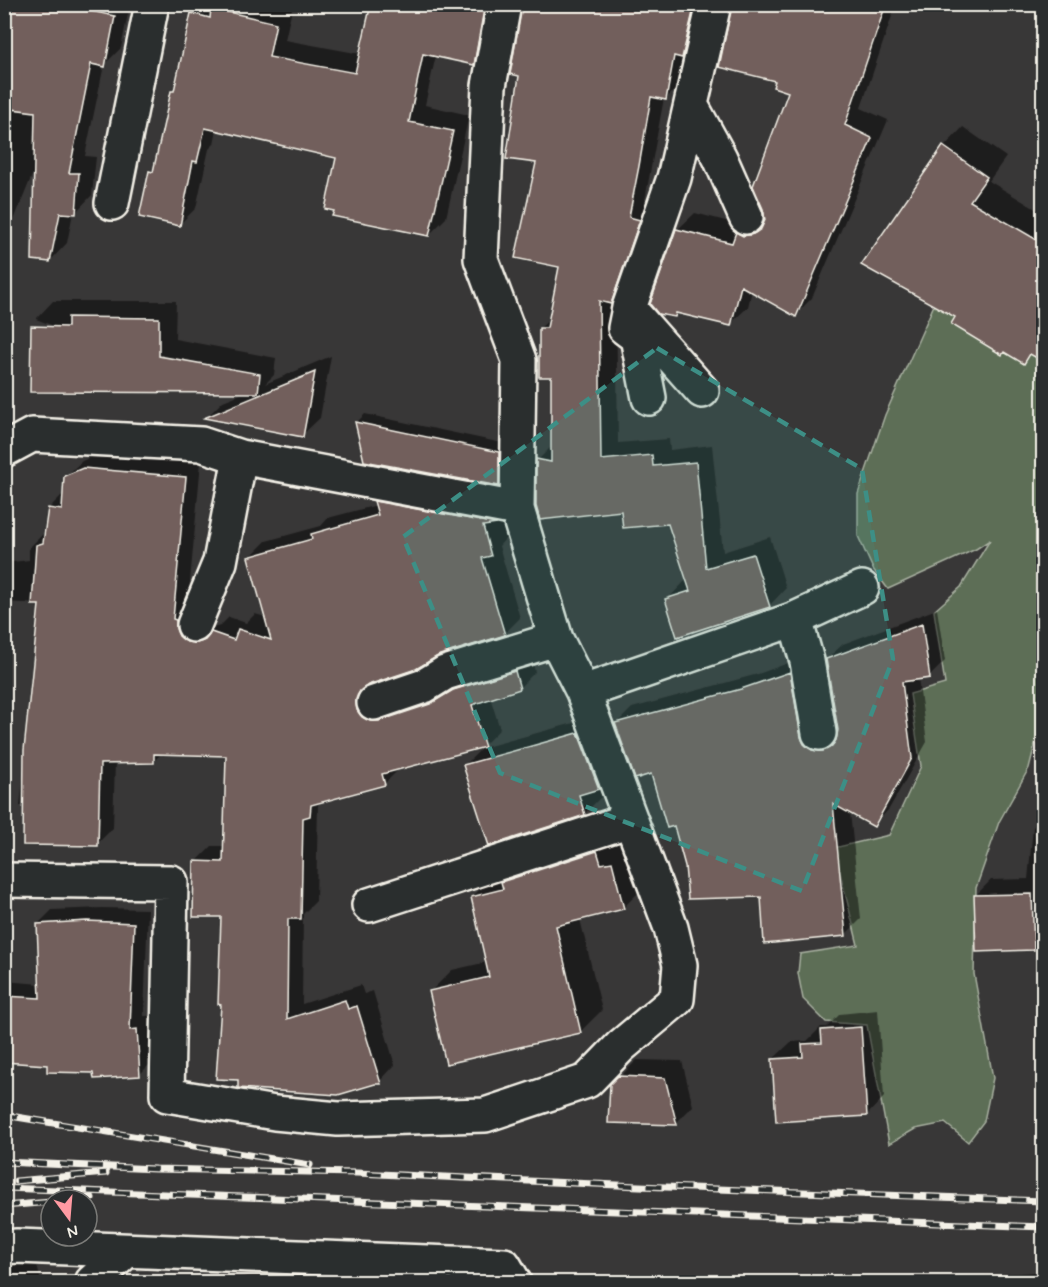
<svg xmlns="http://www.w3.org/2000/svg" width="1048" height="1287" font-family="Mynerve,sans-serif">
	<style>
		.green { fill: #5d6e57; stroke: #a8b0a0; stroke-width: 1.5 }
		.shadow { fill: #0007 }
		.building { fill: #725f5b; stroke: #f4f1e8; stroke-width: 1.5 }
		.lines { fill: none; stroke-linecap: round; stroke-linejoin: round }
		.minor-casing { stroke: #f4f1e8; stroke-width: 38 }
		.minor { stroke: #2a2d2e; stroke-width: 33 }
		.rail-casing { stroke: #f4f1e8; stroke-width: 7 }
		.rail { stroke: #2a2d2e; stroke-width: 4.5; stroke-dasharray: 14; stroke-linecap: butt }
		.marked { fill: #3d8f86; fill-opacity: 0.2; stroke: #3d8f86; stroke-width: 4.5; stroke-dasharray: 12 8; stroke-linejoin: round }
	</style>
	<rect width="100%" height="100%" fill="#383737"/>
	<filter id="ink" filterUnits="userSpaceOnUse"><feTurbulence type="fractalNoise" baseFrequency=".0167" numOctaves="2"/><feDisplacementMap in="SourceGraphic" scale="12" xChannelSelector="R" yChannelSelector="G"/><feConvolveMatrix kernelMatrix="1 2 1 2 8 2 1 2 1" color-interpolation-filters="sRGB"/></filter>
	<g filter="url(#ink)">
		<!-- green -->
		<path class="green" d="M934,305L1044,360L1043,713L1029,768L999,822L976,888L974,974L993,1078L984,1121L968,1142L945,1123L915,1129L889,1144L867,1025L826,1022L803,999L798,973L800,954L858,945L834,848L889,835L921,766L910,694L945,684L934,611L961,587L990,540L976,549L888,589L873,569L858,536V494L885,415Z"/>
		<!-- shadow -->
		<path class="shadow" d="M4,4H130L121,48L104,65L85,156L96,157L92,195L75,213H73L67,243L50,261L35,168L4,245Z
			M195,4H293L285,40L361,54L373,4H498L490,46L473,63L436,55L425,105L469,115L446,218L429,235L338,157L217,129L214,144L209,149L196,208L179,225L151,172L155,167L172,91L177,87Z
			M524,4H707L683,81L666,99L664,98L645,200L656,203L616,296L618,443L669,439L670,450L712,445L723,552L770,537L786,588L769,606L667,600L684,582L688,581L669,522L623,509L538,460L553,445L552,375L540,328L551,318L561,266L520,74Z
			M734,4H896L861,108L888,120L812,298L795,315L752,290L748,307L730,324L678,312L674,315L677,230L695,213L745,226L766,218L790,91L777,79Z
			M963,127L1006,157L989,181L1044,214V360L1032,353L1023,362L957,316L944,147Z
			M53,301H176L175,339L276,358L274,375L265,384L331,356L320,418L302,435L207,417L223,401L246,392L66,331L36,319Z
			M365,414L507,444V476L498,485L356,423Z
			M100,453L201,462L188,603L203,627L213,628L220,626L229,617L246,623L255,614L266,617L250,557L266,541L321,526L328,518L377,505L376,502L392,486L501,519L506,538L499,546L520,618L504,634L439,654L371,683V692L531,656L535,672L519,688L490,697L500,729L484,745L400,768L385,783L324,800L318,805L316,901L303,914L302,1004L361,985L364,994L373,991L395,1065L380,1081L223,1003L222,916L196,862L212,846H225L227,754L162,753L154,761L115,762L113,828L97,844L25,806H20L41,604L4,602V563L29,560V548L45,532L49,508L64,493L65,477L82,461Z
			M937,609L945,661L929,677L918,678L927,742L889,809L874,825L850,812L861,919L845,935L763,896L687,866L675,824L652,772L616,724L632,708L758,674L805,657L828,735L838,736L839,730L827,659L843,644Z
			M1044,704V745L1035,743Z
			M596,717L616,771L599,788L602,796L584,814L465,765L482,748Z
			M1044,816V949L977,951L975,896L991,880L1028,879L1033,827Z
			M618,830L644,887L623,908L580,919L602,1010L580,1032L430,992L452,970L487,962L472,897L494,876Z
			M102,908L148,909L144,1016H150L154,1060L140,1074L95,1071L49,1064L4,1060V981L41,984L38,924L52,910Z
			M878,1010L884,1097L867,1115L773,1059L791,1042L807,1041L821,1027H827L840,1014Z
			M1044,1056V1086L1037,1063Z
			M637,1060L682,1061L693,1106L676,1123L612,1085Z
			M33,1248L41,1282H4V1255Z
			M333,1255L339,1282H223Z
			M1038,1272V1280H1044V1282H948L967,1276Z"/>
		<!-- building -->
		<path class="building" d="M4,4H57L115,16L105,67L91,64L69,173H79L76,214L60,213L50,262L32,260L35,112L4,108Z
			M371,4H485L474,65L423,54L409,122L453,131L429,236L332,216L334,211L325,209L336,158L205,128L197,162L193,161L180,226L139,217L149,171L153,172L171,91H174L191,13L210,18L211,8L276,23L269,57L355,73Z
			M522,4H695L682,58L674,56L666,100L651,97L639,166L629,217L640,220L611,304L599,301L601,460L652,455L653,466L696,462L706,568L753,554L770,607L677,637L665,599L690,591L668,524L623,528L621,511L540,520L536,506V459L551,462V377H539V328H547L559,267L515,258L536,163L506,159L519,76L510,74Z
			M732,4H886L845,125L872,138L796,317L741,286L731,326L676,313L675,317L658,314L650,304L676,229L732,243L736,232L743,236L753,234L761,229L765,220L763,209L753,186L788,92L773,87L775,81L719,67Z
			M943,146L987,177L970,201L1044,244V362L1030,354L1024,364L1004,352L1002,355L951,324L955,317L861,265Z
			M68,317L159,318V356L260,374L258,393L30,392L31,326L68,327Z
			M315,372L303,437L204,418Z
			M355,422L499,452V486L364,461Z
			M83,468L186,477L173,619L176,620V628L179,636L187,642L197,643L205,640L211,632L234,640L238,629L271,640L248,557L312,539L311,534L378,515L374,501L497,524L483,526L491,556L482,558L505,635L440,655L416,669L368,685L360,691L356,700L357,710L362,717L370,721H379L430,704L453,690L515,671L520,689L472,705L485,747L382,774L385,785L311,805L310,816L303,818L301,919H288L287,1019L345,1000L348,1009L357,1006L381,1084H375L338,1095L238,1088V1080L216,1079L221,1005L218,1004L221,917H193L194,861L223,862L226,756L154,754V763L100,764L98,846L23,845L24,750L39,605H32L36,545L43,543L48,508L62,510L64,476Z
			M922,624L930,678L902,682L912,758L874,827L833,804L846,936L764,944L761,897L688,899L685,866L674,826L667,828L651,774L635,779L615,723L741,689L790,672L801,737L804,744L812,750L823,751L831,747L836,740L838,730L826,659Z
			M578,733L599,789L579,795L585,815L489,846L463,765Z
			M597,851L601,864L612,862L624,909L556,926L581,1033L446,1064L429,991L489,977L471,897L503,889L501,882Z
			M1032,894L1034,950L976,952L974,895Z
			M87,921L134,923L130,1030L137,1029L140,1076L94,1079L93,1073L47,1072V1065L4,1062V996L40,998L37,924Z
			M861,1027L867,1116L776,1122L772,1059L803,1057L802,1044L822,1043L821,1030Z
			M618,1076L665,1078L677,1125L608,1123L610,1084Z"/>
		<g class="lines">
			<defs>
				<path id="minor" d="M691,105L720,158L746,217
					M112,203L152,4
					M632,312L702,391
					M649,398L637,337L625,328L629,308L674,178L714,4
					M4,450L32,435L201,444L240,457L517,509
					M795,619L807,661L819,733
					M194,625L220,562L240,457
					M583,692L795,619L862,588
					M374,703L424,686L445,673L556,639
					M4,880L171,882L167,1095L275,1113L338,1119L485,1115L587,1081L621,1046L677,999L680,965L671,928L583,692L556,639L517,509L519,360L481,259L489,86L504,4
					M369,905L630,820
					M4,1247L17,1246L504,1265L514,1282
					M92,1282L126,1251"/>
			</defs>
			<!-- minor casing -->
			<use href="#minor" class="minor-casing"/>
			<!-- minor -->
			<use href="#minor" class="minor"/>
			<defs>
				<path id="rail" d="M4,1115L310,1165
					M4,1162L155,1169L357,1173L639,1186L1044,1201
					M16,1181L106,1173
					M4,1188L1044,1227
					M69,1200L92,1198
					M4,1206L51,1202"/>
			</defs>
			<!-- rail casing -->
			<use href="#rail" class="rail-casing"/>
			<!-- rail -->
			<use href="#rail" class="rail"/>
		</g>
	</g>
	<!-- marked area -->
	<path class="marked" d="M657,348L862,469L893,659L802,891L500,773L403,537Z"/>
	<!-- margin -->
	<rect width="1048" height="1287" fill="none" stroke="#2a2d2e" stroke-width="24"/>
	<rect x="12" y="12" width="1024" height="1263" fill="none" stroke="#f4f1e8" stroke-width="2" filter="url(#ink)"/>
	<!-- north arrow -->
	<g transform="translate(69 1218) rotate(164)"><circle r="28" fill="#2a2d2e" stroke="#7b7b78" stroke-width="1.5"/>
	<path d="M0-4.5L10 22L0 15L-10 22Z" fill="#ff9aa2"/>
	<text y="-9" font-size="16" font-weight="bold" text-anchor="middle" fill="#f4f1e8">N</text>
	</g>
</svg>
